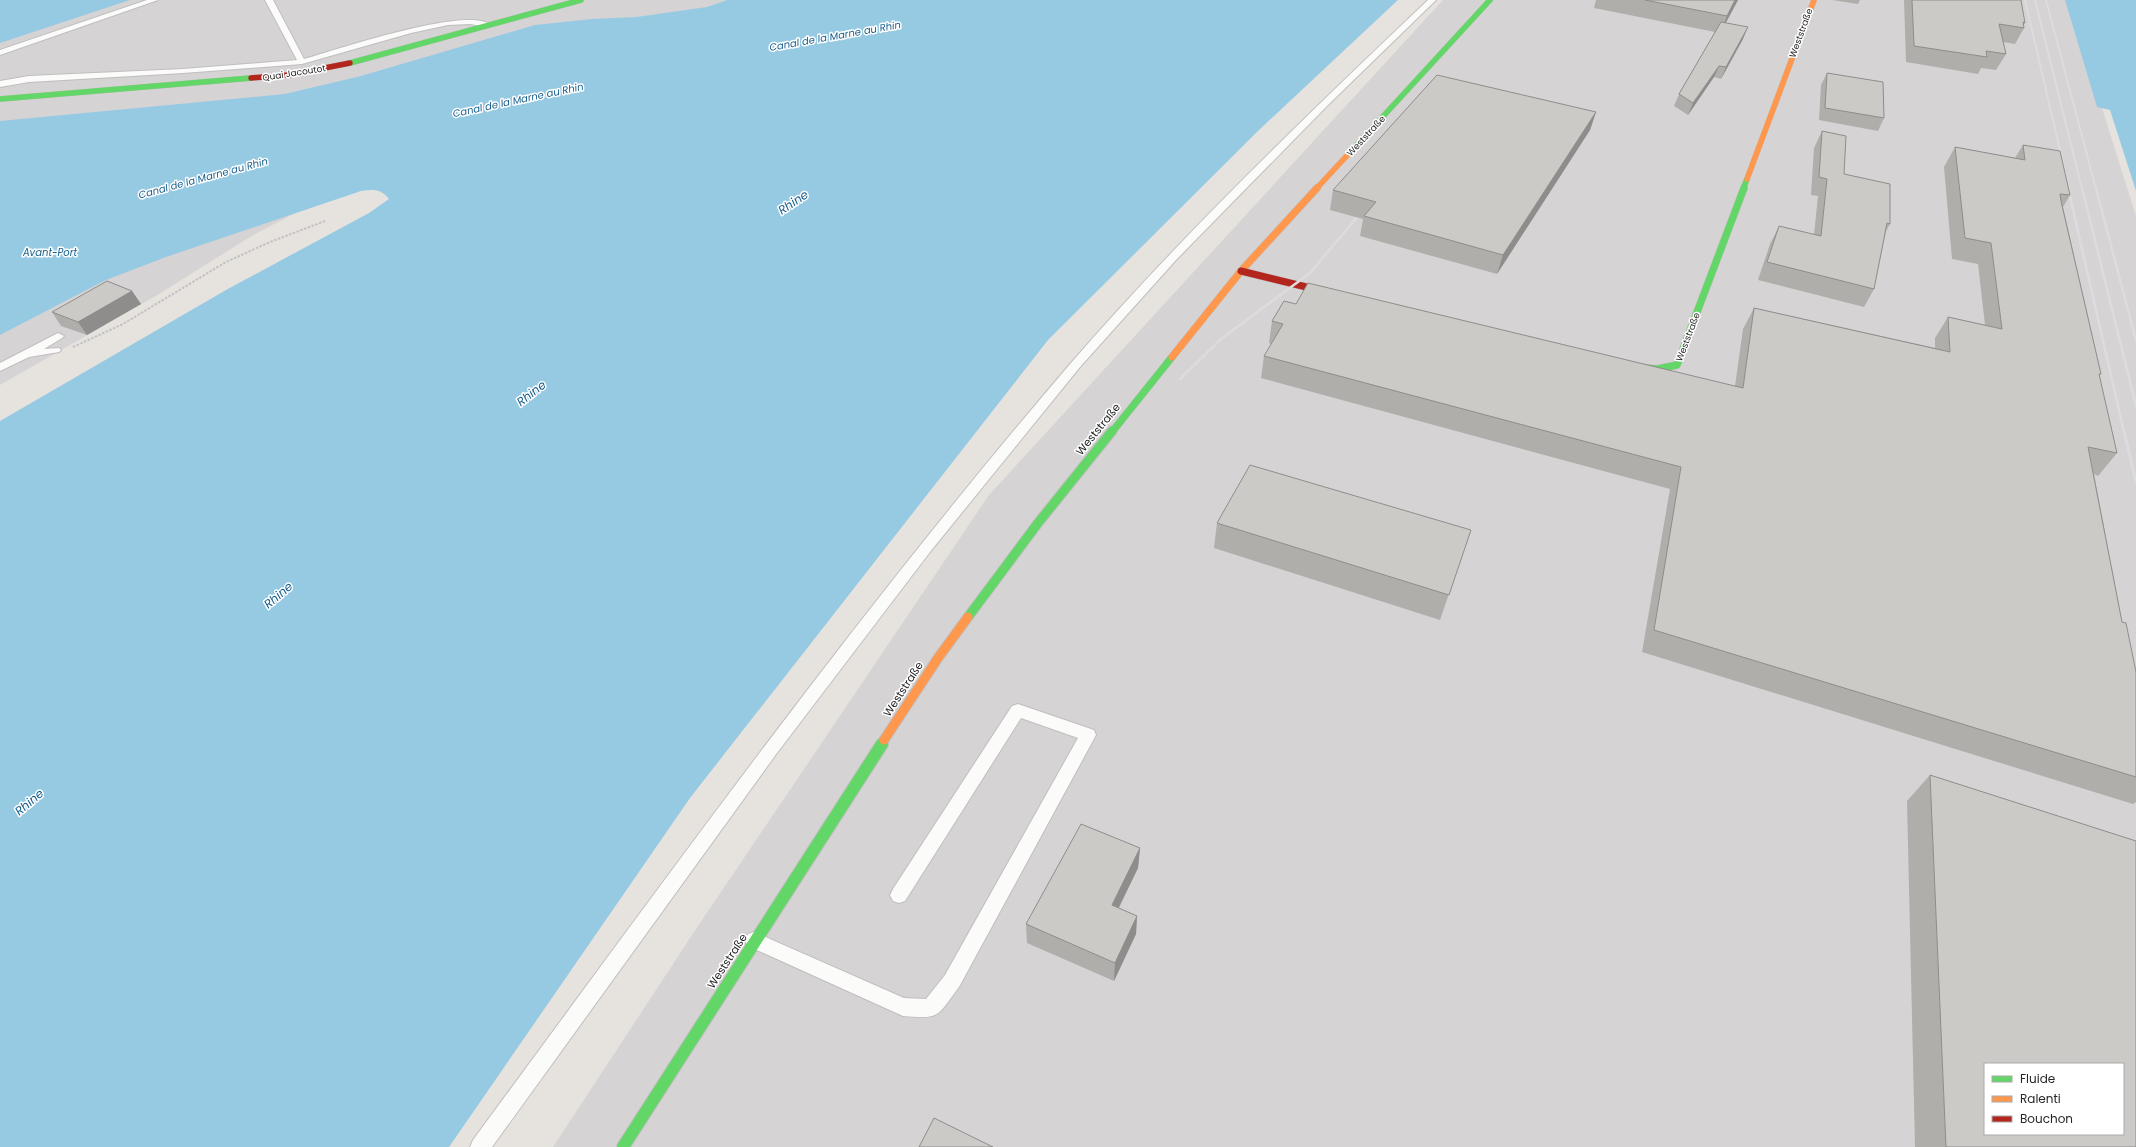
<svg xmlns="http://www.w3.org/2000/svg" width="2136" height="1147" font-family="Poppins,sans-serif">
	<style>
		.industrial { fill: #d6d3d5; fill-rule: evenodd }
		.water { fill: #96cae3 }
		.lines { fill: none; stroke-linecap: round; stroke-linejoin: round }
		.lane-casing { stroke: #c0bebf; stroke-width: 2 }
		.fast-far3-casing { stroke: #c0bebf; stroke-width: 6 }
		.fast-far2-casing { stroke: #c0bebf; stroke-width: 8 }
		.fast-far1-casing { stroke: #c0bebf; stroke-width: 11 }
		.fast-casing { stroke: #c0bebf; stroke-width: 14 }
		.slow-far2-casing { stroke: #c0bebf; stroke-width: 6 }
		.slow-far1-casing { stroke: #c0bebf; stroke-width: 8 }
		.slow-casing { stroke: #c0bebf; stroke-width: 11 }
		.jam-far1-casing { stroke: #c0bebf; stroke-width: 6 }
		.jam-casing { stroke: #c0bebf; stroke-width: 8 }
		.path { stroke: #c2c2c2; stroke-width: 2; stroke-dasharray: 2.5 1.5; stroke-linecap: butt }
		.lane { fill: #fbfbfa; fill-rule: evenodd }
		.fast-far3 { stroke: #63d668; stroke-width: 5.5 }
		.fast-far2 { stroke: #63d668; stroke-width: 7 }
		.fast-far1 { stroke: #63d668; stroke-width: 9 }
		.fast { stroke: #63d668; stroke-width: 12 }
		.slow-far2 { stroke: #ff974d; stroke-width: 5.5 }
		.slow-far1 { stroke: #ff974d; stroke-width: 7 }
		.slow { stroke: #ff974d; stroke-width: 9 }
		.jam-far1 { stroke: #b3261e; stroke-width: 5.5 }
		.jam { stroke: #b3261e; stroke-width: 7 }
		.rail-far2 { stroke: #dddcdd; stroke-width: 2 }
		.rail-far1 { stroke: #dddcdd; stroke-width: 2.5 }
		.rail { stroke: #dddcdd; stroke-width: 3 }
		.wall { fill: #afaeab }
		.shaded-wall { fill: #8f8d8b }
		.building { fill: #cccac7; stroke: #8f8d8b; fill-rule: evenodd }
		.labels { text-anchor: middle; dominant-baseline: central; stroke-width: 3; stroke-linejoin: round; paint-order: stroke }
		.far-street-label { font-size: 9px; fill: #272727; stroke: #fff }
		.far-water-label { font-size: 10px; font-style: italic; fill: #165d8c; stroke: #fff }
		.street-label { font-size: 11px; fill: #272727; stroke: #fff }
		.water-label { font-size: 12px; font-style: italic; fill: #165d8c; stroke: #fff }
	</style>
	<rect width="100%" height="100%" fill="#e6e2de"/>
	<!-- industrial -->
	<path class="industrial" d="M0,0H726L489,112L253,235L159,294L0,385Z
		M1443,0H2068L2136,216V1147H553L696,929L989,495ZM1985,1064H2123V1134H1985Z"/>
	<!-- water -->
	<path class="water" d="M0,0H130L0,43Z
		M727,0H1398L1260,129L1048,340L690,798L449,1147H0V421L226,290L369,213L389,199C382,189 373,189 361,191L166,257L106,280L0,335V121L285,94L361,76L535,25L592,19L637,17L707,7Z
		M2065,0H2136V191L2110,110L2097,107Z"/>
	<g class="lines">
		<defs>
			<path id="lane" d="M147,0H158L0,55V50Z
				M265,0H273L304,59C336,50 468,5 491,25L487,27L470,24L448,25L411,33L302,64L183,73L29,82L0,87V81L29,76L183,69L297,60Z
				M1428,0H1436L1328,105L1176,260L1080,367L930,552L777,753L492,1147H470L473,1140C667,877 858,611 1071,363C1182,235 1305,117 1428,0Z
				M58,333L64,336L62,338L44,349L59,348L61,350L59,352L29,357L0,371V363Z
				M1018,704L1094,730L1096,735L959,987C936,1017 942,1019 903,1016L748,946L745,940L748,934L754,932L904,998L926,999L945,975L1078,738L1021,718L905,901L899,903L893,901L890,895L893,889L1012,706Z"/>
			<path id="fast-far3" d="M350,63L581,0
				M0,99L251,78
				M1354,148L1490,0
				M1743,189L1747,179"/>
			<path id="fast-far2" d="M1636,367L1657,369L1677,365L1744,188
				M1112,432L1172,357"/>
			<path id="fast-far1" d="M968,617L1038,523L1112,431
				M881,745L884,740"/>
			<path id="fast" d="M623,1147L882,744"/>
			<path id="slow-far2" d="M1747,179L1814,0
				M1316,189L1354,148"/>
			<path id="slow-far1" d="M1172,357L1241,271L1317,188"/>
			<path id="slow" d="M884,740L938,658L968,617"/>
			<path id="jam-far1" d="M251,78L289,75L350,63"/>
			<path id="jam" d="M1241,271L1335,294"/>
		</defs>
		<!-- lane casing -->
		<use href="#lane" class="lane-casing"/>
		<!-- fast-far3 casing -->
		<use href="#fast-far3" class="fast-far3-casing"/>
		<!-- fast-far2 casing -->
		<use href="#fast-far2" class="fast-far2-casing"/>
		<!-- fast-far1 casing -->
		<use href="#fast-far1" class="fast-far1-casing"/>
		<!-- fast casing -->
		<use href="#fast" class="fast-casing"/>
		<!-- slow-far2 casing -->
		<use href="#slow-far2" class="slow-far2-casing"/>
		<!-- slow-far1 casing -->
		<use href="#slow-far1" class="slow-far1-casing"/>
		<!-- slow casing -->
		<use href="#slow" class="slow-casing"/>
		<!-- jam-far1 casing -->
		<use href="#jam-far1" class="jam-far1-casing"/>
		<!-- jam casing -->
		<use href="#jam" class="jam-casing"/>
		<!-- path -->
		<path class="path" d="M73,347L123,324L226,262L270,242L325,221"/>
		<!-- lane -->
		<use href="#lane" class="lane"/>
		<!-- fast-far3 -->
		<use href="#fast-far3" class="fast-far3"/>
		<!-- fast-far2 -->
		<use href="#fast-far2" class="fast-far2"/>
		<!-- fast-far1 -->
		<use href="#fast-far1" class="fast-far1"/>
		<!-- fast -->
		<use href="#fast" class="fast"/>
		<!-- slow-far2 -->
		<use href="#slow-far2" class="slow-far2"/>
		<!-- slow-far1 -->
		<use href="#slow-far1" class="slow-far1"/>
		<!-- slow -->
		<use href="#slow" class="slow"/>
		<!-- jam-far1 -->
		<use href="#jam-far1" class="jam-far1"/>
		<!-- jam -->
		<use href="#jam" class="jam"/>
		<!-- rail-far2 -->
		<path class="rail-far2" d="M2025,0L2069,189
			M2035,0L2082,189
			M2046,0L2096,189"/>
		<!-- rail-far1 -->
		<path class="rail-far1" d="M2068,188L2124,432
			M2082,188L2136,406
			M2096,188L2136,341
			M1180,379L1221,339L1310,273L1364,209"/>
		<!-- rail -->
		<path class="rail" d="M2124,431L2136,482"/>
	</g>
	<!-- wall -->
	<path class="wall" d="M1596,0H1738L1726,23L1743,39L1721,79L1714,77L1688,115L1674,106L1679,94L1715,32L1594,8Z
		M1832,0H1860L1858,4Z
		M1904,0H2021L2025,23L2023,26L2024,28L2015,44L2003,42L2006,54L1996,70L1981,68L1978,74L1906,62Z
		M1827,73L1884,118L1878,131L1819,120L1821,85Z
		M1596,112L1590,130L1497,274L1360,236L1363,219L1330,210L1333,190Z
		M1822,131L1844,174L1890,224L1886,231L1874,289L1864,307L1758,280L1770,244L1779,226L1814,235L1818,196L1811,195L1814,148Z
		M2023,145L2070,195L2063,207L2101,374L2099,376L2117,453L2098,476L2094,474L2122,622L2136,672V802L2133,804L1642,652L1670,489L1261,378L1264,356L1272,344L1269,343L1272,321L1296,304L1735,386L1743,329L1754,308L1935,348V338L1948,317L1985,325L1978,264L1952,259L1944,167L1955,147L2015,158Z
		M132,291L141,304L87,335L61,326L52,312Z
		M1217,523L1471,530L1440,620L1214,548Z
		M1930,775L2136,1147H1915L1907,801Z
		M1140,848L1138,868L1119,908L1137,916L1136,934L1114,981L1027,943L1026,924Z"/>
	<!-- shaded-wall -->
	<path class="shaded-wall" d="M1735,0H1738L1720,33L1727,16Z
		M1748,27L1743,39L1721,79L1726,67Z
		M1719,66L1714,77L1688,115L1693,103Z
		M1596,112L1590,130L1497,274L1503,255Z
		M132,291L141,304L87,335L78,322Z
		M1140,848L1138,868L1111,923L1112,905Z
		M1137,916L1136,934L1114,981L1115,963Z"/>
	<!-- building -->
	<path class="building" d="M1645,0H1735L1727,16Z
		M1912,0H2021L2025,23L2023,22L2024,28L1999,24L2006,54L1986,51L1987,57L1914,46Z
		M1721,22L1748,27L1726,67L1719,66L1693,103L1679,94Z
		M1827,73L1883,82L1884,118L1825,108Z
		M1437,75L1596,112L1503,255L1364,216L1376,202L1333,190Z
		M1822,131L1846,136L1844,174L1890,184V224L1887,223L1874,289L1767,262L1779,226L1821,236L1827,179L1819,177Z
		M2023,145L2060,151L2070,195L2060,194L2061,201L2101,374H2099L2117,453L2088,447L2122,622L2126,623L2136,672V777L1654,630L1681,467L1264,356L1283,324L1272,321L1284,301L1296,304L1308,283L1743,388L1754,308L1950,352L1948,317L2002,329L1991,243L1965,238L1955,147L2025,160Z
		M107,281L132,291L78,322L52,312Z
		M1250,465L1471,530L1449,595L1217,523Z
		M1930,775L2136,841V1147H1946ZM1985,1064H2123V1134H1985Z
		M1081,824L1140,848L1112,905L1137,916L1115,963L1026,924Z
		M934,1118L993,1147H919Z"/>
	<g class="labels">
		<!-- far-street labels -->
		<g class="far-street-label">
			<text transform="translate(1801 33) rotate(-70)">Weststraße</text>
			<text transform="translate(294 73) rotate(-9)">Quai Jacoutot</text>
			<text transform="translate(1366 136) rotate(-47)">Weststraße</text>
			<text transform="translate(1688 337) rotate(-69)">Weststraße</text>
		</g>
		<!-- far-water labels -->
		<g class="far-water-label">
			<text transform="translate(835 36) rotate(-10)">Canal de la Marne au Rhin</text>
			<text transform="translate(518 100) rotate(-12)">Canal de la Marne au Rhin</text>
			<text transform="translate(203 178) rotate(-15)">Canal de la Marne au Rhin</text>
			<text x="50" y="252">Avant-Port</text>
		</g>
		<!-- street labels -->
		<g class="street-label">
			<text transform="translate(1098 429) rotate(-51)">Weststraße</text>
			<text transform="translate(903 689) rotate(-57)">Weststraße</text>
			<text transform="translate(727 961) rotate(-57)">Weststraße</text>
		</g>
		<!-- water labels -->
		<g class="water-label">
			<text transform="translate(793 202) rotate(-34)">Rhine</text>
			<text transform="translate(531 393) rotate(-38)">Rhine</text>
			<text transform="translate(278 595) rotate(-40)">Rhine</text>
			<text transform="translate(29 802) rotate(-40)">Rhine</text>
		</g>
	</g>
	<!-- legend -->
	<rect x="1984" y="1063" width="140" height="72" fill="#ffffff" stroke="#a9a9a9"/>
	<rect x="1992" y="1076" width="20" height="6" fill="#63d668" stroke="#a9a9a9"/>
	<text x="2020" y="1083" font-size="12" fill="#272727">Fluide</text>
	<rect x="1992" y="1096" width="20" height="6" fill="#ff974d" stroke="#a9a9a9"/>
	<text x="2020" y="1103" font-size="12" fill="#272727">Ralenti</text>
	<rect x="1992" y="1116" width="20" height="6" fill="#b3261e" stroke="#a9a9a9"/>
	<text x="2020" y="1123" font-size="12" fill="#272727">Bouchon</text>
</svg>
